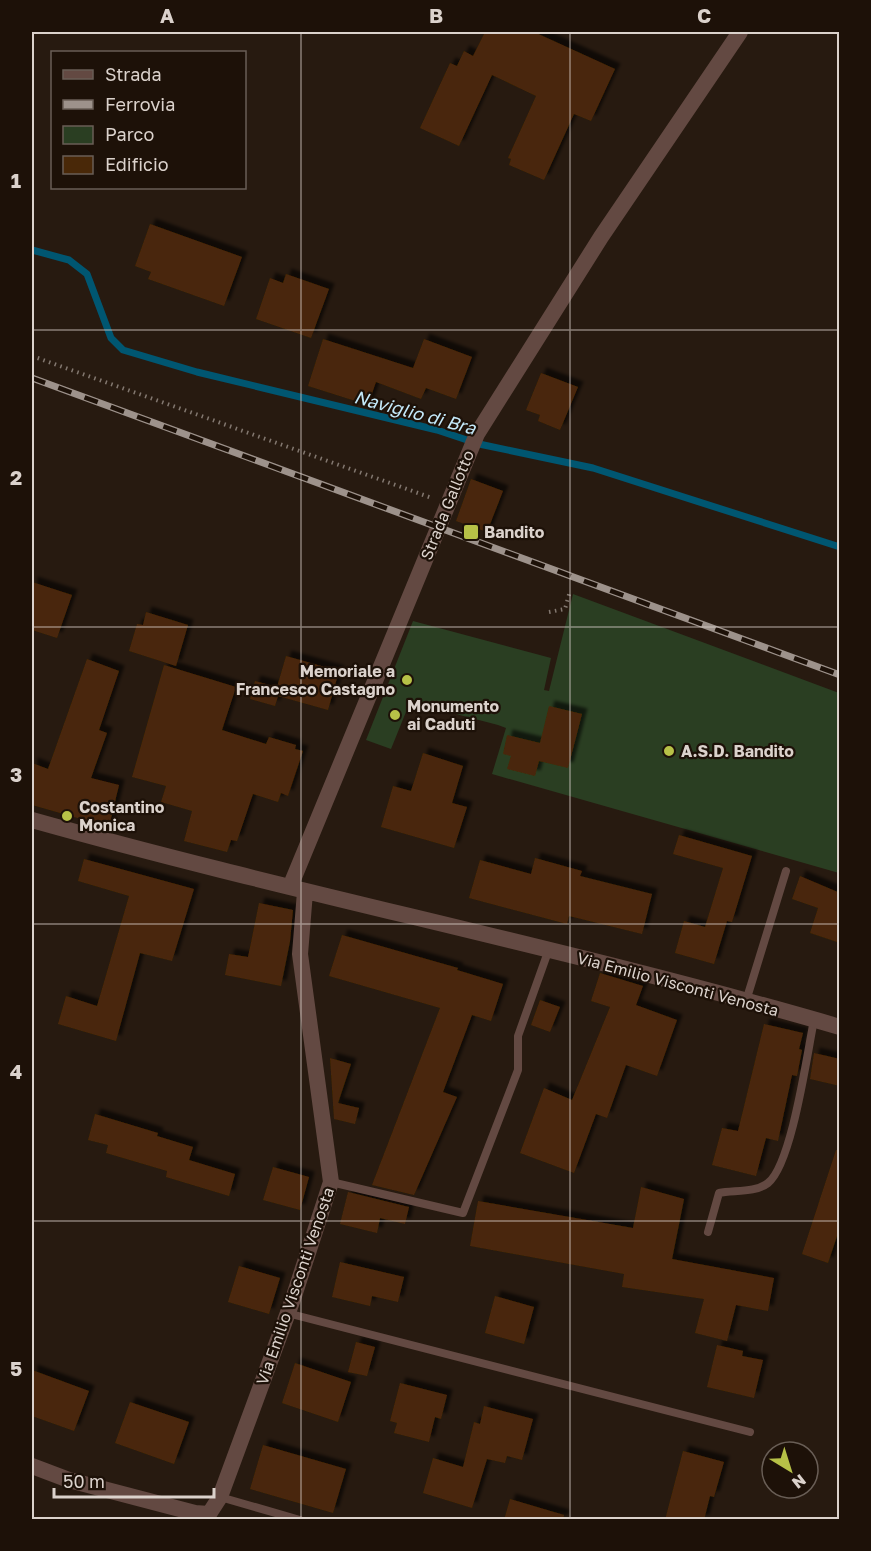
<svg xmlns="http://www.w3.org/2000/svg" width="871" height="1551" font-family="'Golos Text',sans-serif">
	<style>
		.green { fill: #2a3e22 }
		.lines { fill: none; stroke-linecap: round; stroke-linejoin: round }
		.stream { stroke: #005671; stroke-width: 7 }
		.building { fill: #492808; filter: url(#shadow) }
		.path { stroke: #837870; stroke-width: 4; stroke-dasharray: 1.5 4.5; stroke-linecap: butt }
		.lane { stroke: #634942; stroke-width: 8 }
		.street { stroke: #634942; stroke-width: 16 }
		.rail-casing { stroke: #9d928b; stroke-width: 7 }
		.rail { stroke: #1d1108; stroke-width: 4.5; stroke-dasharray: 14; stroke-linecap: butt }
		.grid { fill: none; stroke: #dbd2cc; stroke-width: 1.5; stroke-opacity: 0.55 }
		.poi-dot { fill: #b7c147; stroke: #1d1108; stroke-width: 2 }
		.labels { text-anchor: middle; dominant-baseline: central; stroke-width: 4.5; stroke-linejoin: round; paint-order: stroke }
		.street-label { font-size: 16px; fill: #dbd2cc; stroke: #1d1108 }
		.poi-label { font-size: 16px; font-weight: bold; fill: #dbd2cc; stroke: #1d1108; text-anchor: start }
		.water-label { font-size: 18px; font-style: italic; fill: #c4e9fa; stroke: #1d1108 }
		.neatline { fill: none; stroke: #dbd2cc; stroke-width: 2 }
		.grid-label { font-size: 20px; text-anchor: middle; font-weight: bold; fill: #dbd2cc }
	</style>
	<defs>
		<filter id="shadow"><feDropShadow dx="5.5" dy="-5.5" stdDeviation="1.5" flood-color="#0009"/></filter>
	</defs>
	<rect width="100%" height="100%" fill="#271a10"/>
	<!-- green -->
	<path class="green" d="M573,594L839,693V873L492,774L506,728L498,725L410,702L391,749L366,740L413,621L551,658L544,690L549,691Z"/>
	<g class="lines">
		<!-- stream -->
		<path class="stream" d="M32,250L69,260L87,274L111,338L123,350L197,372L437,430L479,444L593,468L840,547"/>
	</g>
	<!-- building -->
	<path class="building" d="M485,32H534L615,69L591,121L574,114L544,180L509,165L511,159L508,158L536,96L492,75L459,146L420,128L450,63L457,66L464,51L473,56Z
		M150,224L242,257L224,306L148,279L151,272L135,266Z
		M286,274L329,289L311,338L256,319L270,278L283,283Z
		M323,339L413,368L424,339L472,357L456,399L426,388L421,399L376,382L368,405L308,386Z
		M541,373L578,387L560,430L538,421L540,415L526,410Z
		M471,479L503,491L487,532L456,521Z
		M32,582L72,595L57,638L32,630Z
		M146,612L188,625L176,666L129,651L137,624L143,625Z
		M286,656L339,671L328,710L278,696L275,706L250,699L255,681L277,687Z
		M87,659L119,671L99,730L107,733L91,778L119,785L109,827L32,805V763L48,769Z
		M164,665L236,687L222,730L266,744L269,737L296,745L295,749L303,751L288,796L281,793L278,802L253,794L237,841L231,840L227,852L184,841L192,811L161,802L166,786L132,777Z
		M549,706L582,714L568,768L539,761L535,776L507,769L511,756L503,754L507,735L540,743Z
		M423,753L463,766L452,803L467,807L454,848L381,827L393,786L411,791Z
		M679,835L752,856L732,922L727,921L714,964L675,953L684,921L705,927L723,868L673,854Z
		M535,858L582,871L580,876L652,894L642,934L569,916L567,924L469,898L480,860L531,874Z
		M84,859L194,889L172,961L140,953L116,1041L58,1024L66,996L97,1006L129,896L78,881Z
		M800,876L840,893V943L810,933L818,908L792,899Z
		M259,903L293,910L290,941L281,986L225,975L229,954L248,957Z
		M342,935L458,968L457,970L503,984L491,1021L472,1015L443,1092L457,1097L414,1195L372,1185L440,1008L329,976Z
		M600,973L643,986L636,1005L677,1020L657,1076L626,1065L607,1118L596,1114L574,1173L520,1153L544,1088L572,1100L610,1007L591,1001Z
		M540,1000L560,1007L550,1032L531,1025Z
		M764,1024L803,1033L799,1049L802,1050L797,1076L792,1075L778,1141L766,1138L756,1176L712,1165L722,1128L738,1131Z
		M814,1053L840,1059V1086L810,1079Z
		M330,1058L351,1064L338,1103L359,1108L355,1124L334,1119Z
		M95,1114L158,1133L157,1136L193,1147L189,1160L235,1174L229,1196L166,1177L167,1171L106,1153L108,1145L88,1140Z
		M836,1150H840V1227L828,1263L802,1254Z
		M273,1167L309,1177L300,1210L263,1200Z
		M641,1187L684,1199L672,1259L774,1278L768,1311L736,1305L727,1341L695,1333L704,1299L622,1287L624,1274L470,1246L478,1201L633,1228Z
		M348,1192L409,1207L405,1224L380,1218L377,1233L340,1224Z
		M340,1262L404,1277L398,1302L372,1296L370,1306L332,1297Z
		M239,1266L280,1278L269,1314L228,1302Z
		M495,1296L534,1307L524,1344L485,1333Z
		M356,1342L375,1347L367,1376L348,1372Z
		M717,1345L743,1351L742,1356L763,1360L754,1398L707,1387Z
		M295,1363L351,1382L338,1422L282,1403Z
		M32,1370L89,1391L74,1431L32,1416Z
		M400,1383L447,1395L441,1419L435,1417L429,1442L394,1433L397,1423L390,1421Z
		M130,1402L189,1422L174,1464L115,1443Z
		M484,1406L533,1419L522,1460L507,1456L505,1463L487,1459L472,1508L423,1493L433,1458L463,1467L474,1422L480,1424Z
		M263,1445L346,1469L333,1513L250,1489Z
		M683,1451L724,1462L714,1497L710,1496L704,1520H665Z
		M510,1499L564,1515L563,1520H504Z"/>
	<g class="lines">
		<!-- path -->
		<path class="path" d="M32,356L432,498
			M549,612L565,609L570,591"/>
		<!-- lane -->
		<path class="lane" d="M746,1001L786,871
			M331,1182L463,1213L518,1070V1036L549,949
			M708,1232L719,1193C734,1190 755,1193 768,1183C792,1164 807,1054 814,1020
			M287,1313L750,1432
			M220,1497L300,1520"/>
		<!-- street -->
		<path class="street" d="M32,820C299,895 573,949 840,1027
			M290,887L477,434L601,237L740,32
			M32,1466L69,1480L195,1513L209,1514L220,1497L293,1299L331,1182L300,954L305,892"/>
		<defs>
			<path id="rail" d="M32,378L840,675"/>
		</defs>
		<!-- rail casing -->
		<use href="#rail" class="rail-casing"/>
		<!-- rail -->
		<use href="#rail" class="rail"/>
	</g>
	<!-- grid -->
	<path class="grid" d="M301,32V1520M570,32V1520M32,330H840M32,627H840M32,924H840M32,1221H840"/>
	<!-- markers -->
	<g class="poi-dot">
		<rect x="463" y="524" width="16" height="16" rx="3"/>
		<circle cx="407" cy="680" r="6"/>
		<circle cx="395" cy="715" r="6"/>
		<circle cx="669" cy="751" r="6"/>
		<circle cx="67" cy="816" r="6"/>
	</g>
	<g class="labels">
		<!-- street labels -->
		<g class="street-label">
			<text transform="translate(447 505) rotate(-68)">Strada Gallotto</text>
			<text transform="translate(678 984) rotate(15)">Via Emilio Visconti Venosta</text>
			<text transform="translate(295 1286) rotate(-71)">Via Emilio Visconti Venosta</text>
		</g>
		<!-- poi labels -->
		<g class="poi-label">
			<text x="484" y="532">Bandito</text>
			<text x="395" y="671" text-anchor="end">Memoriale a<tspan x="395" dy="18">Francesco Castagno</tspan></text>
			<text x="407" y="706">Monumento<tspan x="407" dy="18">ai Caduti</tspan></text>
			<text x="681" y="751">A.S.D. Bandito</text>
			<text x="79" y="807">Costantino<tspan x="79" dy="18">Monica</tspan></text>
		</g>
		<!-- water labels -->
		<g class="water-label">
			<text transform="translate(415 412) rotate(15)">Naviglio di Bra</text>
		</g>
	</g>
	<!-- border -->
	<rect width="871" height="1551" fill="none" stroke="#1d1108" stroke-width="66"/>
	<!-- legend -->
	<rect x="51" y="51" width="195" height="138" fill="#1d1108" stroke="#695e56" stroke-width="1.5"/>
	<rect x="63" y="70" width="30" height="9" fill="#634942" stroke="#695e56" stroke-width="1.5"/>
	<text x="105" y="81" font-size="18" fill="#dbd2cc">Strada</text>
	<rect x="63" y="100" width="30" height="9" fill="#9d928b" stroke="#695e56" stroke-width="1.5"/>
	<text x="105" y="111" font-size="18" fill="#dbd2cc">Ferrovia</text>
	<rect x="63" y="126" width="30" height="18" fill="#2a3e22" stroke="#695e56" stroke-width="1.5"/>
	<text x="105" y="141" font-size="18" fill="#dbd2cc">Parco</text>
	<rect x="63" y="156" width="30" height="18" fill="#492808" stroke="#695e56" stroke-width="1.5"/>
	<text x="105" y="171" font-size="18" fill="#dbd2cc">Edificio</text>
	<!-- north arrow -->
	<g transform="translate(790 1470) rotate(142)"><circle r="28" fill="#1d1108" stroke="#695e56" stroke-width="1.5"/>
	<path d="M0-4.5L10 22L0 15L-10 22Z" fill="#b7c147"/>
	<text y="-9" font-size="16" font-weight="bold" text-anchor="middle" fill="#dbd2cc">N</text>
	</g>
	<!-- scale -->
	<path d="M54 1488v9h160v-9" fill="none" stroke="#dbd2cc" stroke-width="3"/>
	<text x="63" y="1488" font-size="18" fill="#dbd2cc" stroke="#1d1108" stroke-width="4.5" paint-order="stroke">50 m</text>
	<rect x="33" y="33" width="805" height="1485" class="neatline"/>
	<g class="grid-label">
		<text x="167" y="23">A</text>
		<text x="436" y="23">B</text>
		<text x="704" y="23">C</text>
		<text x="16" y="188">1</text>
		<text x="16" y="485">2</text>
		<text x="16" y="782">3</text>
		<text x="16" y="1079">4</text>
		<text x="16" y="1376">5</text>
	</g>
</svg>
